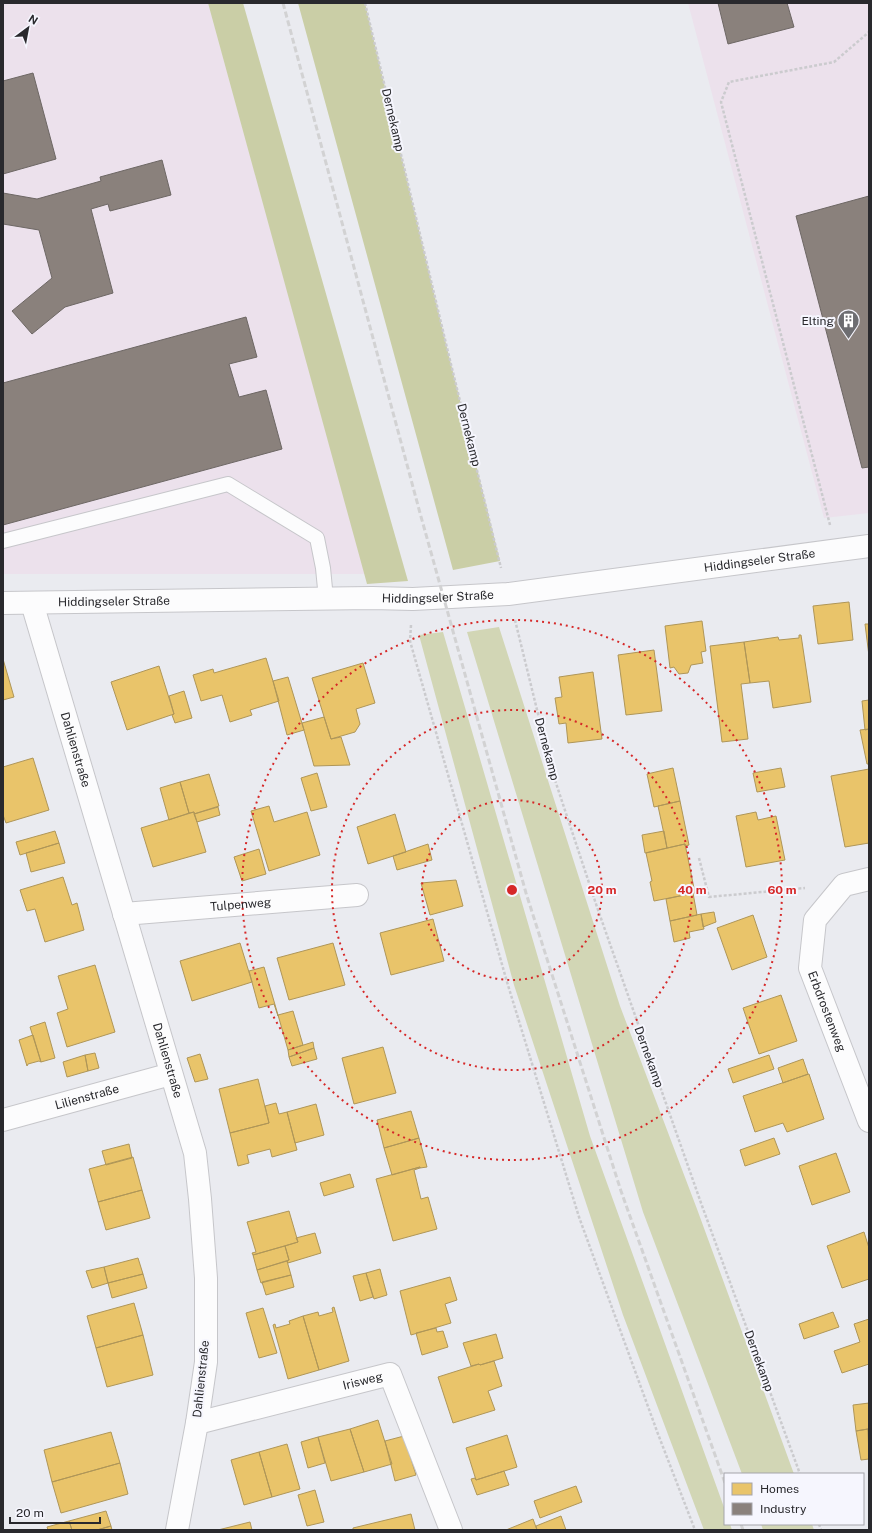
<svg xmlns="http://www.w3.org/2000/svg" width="872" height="1533" font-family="'Public Sans',sans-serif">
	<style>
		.industrial { fill: #ece1ec }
		.green { fill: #d2d6b5 }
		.forest { fill: #cacea6 }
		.homes { fill: #e9c46a; stroke: #af9658 }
		.industry { fill: #8a817c; stroke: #6d6764 }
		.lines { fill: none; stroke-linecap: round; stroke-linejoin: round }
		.service-casing { stroke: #c6c6ca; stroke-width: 16 }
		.minor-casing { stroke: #c6c6ca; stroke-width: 24 }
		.tertiary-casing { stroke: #c6c6ca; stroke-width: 24 }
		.path { stroke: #cbcbce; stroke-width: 2.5; stroke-dasharray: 3 2; stroke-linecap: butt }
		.service { stroke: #fcfcfd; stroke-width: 14 }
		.minor { stroke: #fcfcfd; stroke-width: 22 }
		.tertiary { stroke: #fcfcfd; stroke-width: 22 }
		.rail { stroke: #d2d2d3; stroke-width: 3; stroke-dasharray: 6 3; stroke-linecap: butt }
		.ring { fill: none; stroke: #d62828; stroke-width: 2; stroke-dasharray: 2 4 }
		.labels { text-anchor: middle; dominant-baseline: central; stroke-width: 4; stroke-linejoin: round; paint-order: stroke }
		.street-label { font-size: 12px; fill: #29292d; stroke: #f6f6fe }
		.poi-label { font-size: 12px; fill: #29292d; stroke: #f6f6fe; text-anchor: end }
		.centre { fill: #d62828; stroke: #f6f6fe; stroke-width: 2 }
		.ring-label { font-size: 12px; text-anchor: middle; font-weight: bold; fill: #d62828; stroke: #f6f6fe; stroke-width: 4; stroke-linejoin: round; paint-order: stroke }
	</style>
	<rect width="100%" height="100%" fill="#eaebf0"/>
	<!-- industrial -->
	<path class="industrial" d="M3,3H208L365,574H3Z
		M688,3H869V513L824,518Z"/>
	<!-- green -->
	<path class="green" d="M499,627L620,1006L697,1209L794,1474H742L643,1212L467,632Z
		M443,632L590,1136L725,1510V1524H730L732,1530H704L623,1315L514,985L419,635Z
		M761,1524H812L814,1530H763Z"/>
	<!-- forest -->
	<path class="forest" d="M208,3H243L408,581L367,584Z
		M298,3H365L448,352L500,561L453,570Z"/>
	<!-- homes -->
	<path class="homes" d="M849,602L853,640L818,644L813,606Z
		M702,621L706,651L701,652L703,663L691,665L688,673L679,674L674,667L670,668L665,626Z
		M865,624H869V656Z
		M799,635H801L811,702L773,708L769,681L750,683L744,642L778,637L779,640L799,638Z
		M744,642L750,683L741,684L748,739L722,742L710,646Z
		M654,650L662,711L626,715L618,655Z
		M266,658L279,701L250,710L252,715L230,722L222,695L201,701L193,675L213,669L214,673Z
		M3,659L14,697L3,700Z
		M363,663L375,703L356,709L360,724L355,732L331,739L312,678Z
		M159,666L174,714L127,730L111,682Z
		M593,672L602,739L568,743L566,723L559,724L555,698L562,697L559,677Z
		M288,677L304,730L287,735L273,681Z
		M184,691L192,718L175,723L172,715L174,714L169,696Z
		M869,700V729L865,730L862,701Z
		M324,717L331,739L341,737L350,765L314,766L302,723Z
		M869,729V764H867L860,730Z
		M33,758L49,810L6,823L3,815V767Z
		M673,768L680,801L654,807L647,774Z
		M781,768L785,787L757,792L753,773Z
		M869,769V843L845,847L831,776Z
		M317,773L327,807L311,811L301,778Z
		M209,774L219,806L194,814V812L189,813L180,782Z
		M180,782L189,813L169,820L160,788Z
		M680,801L689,845L685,846V844L667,848L658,806Z
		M269,806L274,822L307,812L320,855L269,871L251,811Z
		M218,807L220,815L197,822L194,814Z
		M194,812L206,852L153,867L141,828Z
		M756,812L758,820L776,816L785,860L746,867L736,816Z
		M395,814L406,852L368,864L357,827Z
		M55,831L59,843L20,855L16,842Z
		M664,831L667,848L645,853L642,835Z
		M59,843L65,863L31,872L26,853Z
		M428,844L432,860L397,870L393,856Z
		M685,844L695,893L654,901L650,882L652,881L646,853Z
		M259,849L266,874L242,881L234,857Z
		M63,877L72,905L77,903L84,930L45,942L35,909L27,911L20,890Z
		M456,880L463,906L430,915L421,883Z
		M693,893L697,915L670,921L666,899Z
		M714,912L716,922L703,927L701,914Z
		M701,914L704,929L689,932L690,938L674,942L670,921Z
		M753,915L767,957L732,970L717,928Z
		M433,919L444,961L391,975L380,933Z
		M240,943L252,982L192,1001L180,961Z
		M333,943L345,985L289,1000L277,958Z
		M95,965L115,1032L67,1047L57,1013L68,1009L58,976Z
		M264,967L278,1015V1016L274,1004L259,1008L249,971Z
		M781,995L797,1041L759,1054L743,1008Z
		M293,1011L303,1045L288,1050L278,1015Z
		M45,1022L55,1058L41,1062L30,1027Z
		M33,1035L41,1062L39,1061L28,1064L27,1066L19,1040Z
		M313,1042L314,1048L289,1057L288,1050Z
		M383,1047L396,1093L354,1104L342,1058Z
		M314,1048L317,1059L292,1066L289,1057Z
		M95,1053L99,1068L88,1071L85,1055Z
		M200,1054L208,1079L195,1082L187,1058Z
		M85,1055L88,1071L67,1077L63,1062Z
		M769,1055L774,1069L733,1083L728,1069Z
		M803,1059L808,1074L783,1083L778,1068Z
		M809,1074L824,1119L787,1132L783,1123L755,1132L743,1096Z
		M258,1079L269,1123L230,1133L219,1089Z
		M276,1103L279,1114L287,1112L297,1150L272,1157L270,1149L247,1155L249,1163L238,1166L230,1133L269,1123L265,1106Z
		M316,1104L324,1135L295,1143L287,1112Z
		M411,1111L419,1138L384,1148L377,1120Z
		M419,1138L427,1167L420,1168V1167L392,1175L384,1148Z
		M774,1138L780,1154L745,1166L740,1150Z
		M129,1144L132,1158L106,1165L102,1151Z
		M836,1153L850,1192L812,1205L799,1166Z
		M133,1157L142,1190L98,1202L89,1169Z
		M420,1167V1168L414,1170L421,1199L428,1197L437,1229L393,1241L376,1179Z
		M350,1174L354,1187L324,1196L320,1183Z
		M142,1190L150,1218L106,1230L98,1202Z
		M289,1211L298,1242L253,1255L252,1253L256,1252L247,1222Z
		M864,1232L869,1248V1279L842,1288L827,1246Z
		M315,1233L321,1253L288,1263L287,1261L289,1260L285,1246L298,1242L296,1238Z
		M285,1246L289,1260L257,1270L253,1255Z
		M138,1258L143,1274L108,1283L104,1267Z
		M287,1261L291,1275L261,1283L257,1270Z
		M104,1267L108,1283L92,1288L86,1271Z
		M380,1269L387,1295L374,1299L366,1273Z
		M366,1273L373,1297L360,1301L353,1276Z
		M143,1274L147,1288L112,1298L108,1283Z
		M291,1275L294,1287L266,1295L262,1282Z
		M450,1277L457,1300L445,1304L451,1323L411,1335L400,1291Z
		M134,1303L143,1335L96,1348L87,1316Z
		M334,1307L349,1361L319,1370L303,1316L318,1312L319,1316L333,1312L332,1308Z
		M263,1308L277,1353L259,1358L246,1313Z
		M833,1312L839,1327L804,1339L799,1324Z
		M303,1316L319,1370L288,1379L273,1325L275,1324L276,1328L290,1324L289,1321Z
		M869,1319V1366V1364L842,1373L834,1351L860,1342L854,1324Z
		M436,1328L437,1332L443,1331L448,1347L422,1355L416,1333Z
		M496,1334L503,1358L480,1365L479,1364L471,1366L463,1343Z
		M143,1335L153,1375L107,1387L96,1348Z
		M494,1361L502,1386L488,1391L495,1410L453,1423L438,1377L479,1364L480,1365Z
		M869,1403V1434L868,1429L856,1431L853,1405Z
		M378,1420L392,1464L364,1472L350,1429Z
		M350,1429L364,1472L331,1481L318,1437Z
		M868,1429L869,1459L861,1460L856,1431Z
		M111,1432L120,1463L52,1482L44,1450Z
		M507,1435L517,1467L476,1480L466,1448Z
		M404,1436L416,1475L395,1481L385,1441Z
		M318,1437L325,1463L308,1468L301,1442Z
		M287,1444L300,1489L272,1497L259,1452Z
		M259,1452L272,1497L244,1505L231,1460Z
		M120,1463L128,1494L61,1513L52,1482Z
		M504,1471L509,1485L477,1495L471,1479L475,1478L476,1480Z
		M576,1486L582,1502L540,1518L534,1501Z
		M315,1490L324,1522L307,1526L298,1495Z
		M106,1511L111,1526L97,1530H72L69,1521Z
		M411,1514L415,1530H353V1528Z
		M561,1516L566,1530H537L536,1526Z
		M533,1519L537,1530H506Z
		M69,1521L72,1530H48L47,1527Z
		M250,1522L252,1530H218Z
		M111,1526L112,1530H97Z"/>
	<!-- industry -->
	<path class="industry" d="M718,3H787L794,27L728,44Z
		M33,73L56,159L3,174V81Z
		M162,160L171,195L110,211L108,204L91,209L113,293L65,307L32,334L12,311L52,278L39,230L3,224V193L37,199L101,181L100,177Z
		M869,196V467L862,468L796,216Z
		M246,317L257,357L229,364L239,397L266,390L282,449L3,525V383Z"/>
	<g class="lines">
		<defs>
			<path id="service" d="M3,541L228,484L317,538L323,568L326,599"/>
			<g id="minor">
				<path id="s1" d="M32,603L195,1153L200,1199L206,1278V1362L197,1423L177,1530"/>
				<path id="s2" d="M869,879L844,885L815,920L810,968L869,1121"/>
				<path id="s3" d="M124,914L357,895"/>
				<path id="s4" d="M3,1120L171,1074"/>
				<path id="s5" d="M197,1423L390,1374L451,1530"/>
			</g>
			<g id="tertiary">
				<path id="s6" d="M3,603L372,598L413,599L508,594L869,546"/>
			</g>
		</defs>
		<!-- service casing -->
		<use href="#service" class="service-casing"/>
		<!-- minor casing -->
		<use href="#minor" class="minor-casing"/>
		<!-- tertiary casing -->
		<use href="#tertiary" class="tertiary-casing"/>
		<!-- path -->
		<path class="path" d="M365,3L448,352L501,568
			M830,525L721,102L729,82L834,62L869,32
			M515,620L552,771L597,907L701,1203L800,1474
			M411,625L410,641L507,982L579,1217L658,1434L695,1530
			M699,858L709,897L805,888
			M819,1524L821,1530"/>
		<!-- service -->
		<use href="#service" class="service"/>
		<!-- minor -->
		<use href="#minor" class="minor"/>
		<!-- tertiary -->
		<use href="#tertiary" class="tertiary"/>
		<!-- rail -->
		<path class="rail" d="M283,3L420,513L526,893L621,1191L725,1483
			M741,1524L743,1530"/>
	</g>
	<!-- distance rings -->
	<g class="ring">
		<circle cx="512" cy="890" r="90"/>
		<circle cx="512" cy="890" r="180"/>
		<circle cx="512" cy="890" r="270"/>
	</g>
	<!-- icons -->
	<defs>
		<symbol id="building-pin" viewBox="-11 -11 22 30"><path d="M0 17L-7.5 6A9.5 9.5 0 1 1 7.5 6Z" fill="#6d6d71" stroke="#f6f6fe"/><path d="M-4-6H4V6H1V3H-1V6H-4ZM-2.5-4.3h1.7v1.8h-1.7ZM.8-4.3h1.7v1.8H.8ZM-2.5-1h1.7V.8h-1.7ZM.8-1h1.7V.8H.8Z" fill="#fff"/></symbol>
	</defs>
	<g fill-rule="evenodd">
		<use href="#building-pin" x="836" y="308" width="25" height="34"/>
	</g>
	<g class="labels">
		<!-- street labels -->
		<g class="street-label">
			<text transform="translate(393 120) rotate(77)">Dernekamp</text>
			<text transform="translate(469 435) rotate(76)">Dernekamp</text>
			<text stroke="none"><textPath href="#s6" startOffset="759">Hiddingseler Straße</textPath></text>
			<text stroke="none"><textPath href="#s6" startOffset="435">Hiddingseler Straße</textPath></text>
			<text stroke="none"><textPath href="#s6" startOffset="111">Hiddingseler Straße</textPath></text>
			<text stroke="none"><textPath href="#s1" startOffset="153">Dahlienstraße</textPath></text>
			<text transform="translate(547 749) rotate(75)">Dernekamp</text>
			<text stroke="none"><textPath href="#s3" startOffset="117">Tulpenweg</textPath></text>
			<text stroke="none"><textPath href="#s2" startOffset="166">Erbdrostenweg</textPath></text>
			<text transform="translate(649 1057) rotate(70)">Dernekamp</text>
			<text stroke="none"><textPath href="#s1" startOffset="477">Dahlienstraße</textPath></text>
			<text stroke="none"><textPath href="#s4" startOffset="87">Lilienstraße</textPath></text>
			<text transform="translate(759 1361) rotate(70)">Dernekamp</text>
			<text transform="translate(201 1379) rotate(-84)">Dahlienstraße</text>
			<text stroke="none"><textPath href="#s5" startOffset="171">Irisweg</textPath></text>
		</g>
		<!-- poi labels -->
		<g class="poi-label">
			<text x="834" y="321">Elting</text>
		</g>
	</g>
	<circle cx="512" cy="890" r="6" class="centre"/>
	<g class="ring-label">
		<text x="602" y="894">20 m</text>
		<text x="692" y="894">40 m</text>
		<text x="782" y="894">60 m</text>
	</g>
	<!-- border -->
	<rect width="872" height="1533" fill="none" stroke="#29292d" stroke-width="8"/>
	<!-- legend -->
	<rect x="724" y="1473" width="140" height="52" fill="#f6f6fe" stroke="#a4a4aa"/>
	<rect x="732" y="1483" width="20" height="12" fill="#e9c46a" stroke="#a4a4aa"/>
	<text x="760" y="1493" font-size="12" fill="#29292d">Homes</text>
	<rect x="732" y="1503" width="20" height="12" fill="#8a817c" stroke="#a4a4aa"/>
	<text x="760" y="1513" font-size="12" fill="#29292d">Industry</text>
	<!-- north arrow -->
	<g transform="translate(28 28) rotate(32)" stroke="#f6f6fe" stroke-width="3" paint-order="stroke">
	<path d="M0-3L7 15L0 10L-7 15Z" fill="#29292d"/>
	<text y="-6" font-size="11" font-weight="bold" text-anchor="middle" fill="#29292d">N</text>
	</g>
	<!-- scale -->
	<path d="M10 1517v6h90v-6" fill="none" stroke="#29292d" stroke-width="2"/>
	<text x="16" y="1517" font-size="12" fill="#29292d" stroke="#f6f6fe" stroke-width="3" paint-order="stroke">20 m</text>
</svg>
